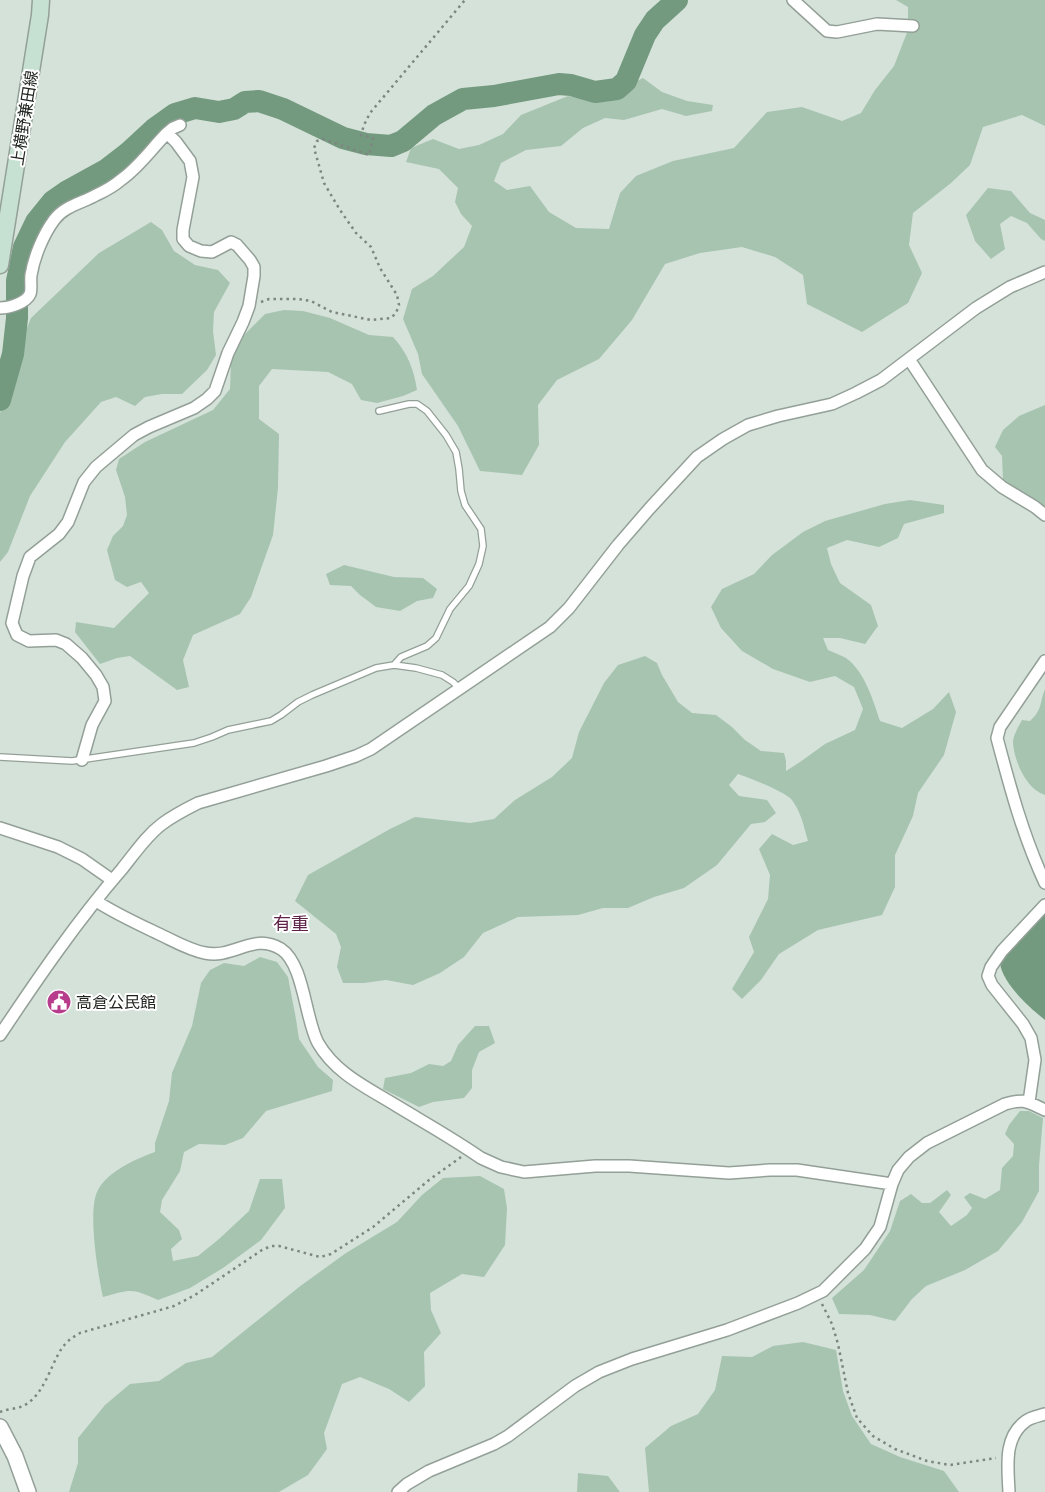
<svg xmlns="http://www.w3.org/2000/svg" width="1045" height="1492" font-family="'PT Sans','Noto Sans JP',sans-serif">
	<style>
		.green { fill: #a7c4b0 }
		.water { fill: #739a7f }
		.lines { fill: none; stroke-linecap: round; stroke-linejoin: round }
		.river { stroke: #739a7f; stroke-width: 22 }
		.service-casing { stroke: #93a097; stroke-width: 8 }
		.minor-casing { stroke: #93a097; stroke-width: 14 }
		.tertiary-casing { stroke: #93a097; stroke-width: 18 }
		.secondary-casing { stroke: #93a097; stroke-width: 19 }
		.path { stroke: #7d8680; stroke-width: 2.5; stroke-dasharray: 2.5 4; stroke-linecap: butt }
		.service { stroke: #fff; stroke-width: 5.5 }
		.minor { stroke: #fff; stroke-width: 11 }
		.tertiary { stroke: #fff; stroke-width: 15 }
		.secondary { stroke: #c6e1d1; stroke-width: 16 }
		.labels { text-anchor: middle; dominant-baseline: central; stroke-width: 4; stroke-linejoin: round; paint-order: stroke }
		.street-label { font-size: 16px; fill: #202521; stroke: #fff }
		.poi-label { font-size: 16px; fill: #202521; stroke: #fff; text-anchor: start }
		.neighbourhood-label { font-size: 18px; fill: #5f2349; stroke: #fff }
	</style>
	<rect width="100%" height="100%" fill="#d5e2d9"/>
	<!-- green -->
	<path class="green" d="M896,0H1045V126L1022,115L983,127L970,165L951,183L913,213L909,245L922,273L908,303L862,332L807,304L803,275L775,257L742,247L700,253L665,264L632,320L599,359L557,380L538,405L539,445L522,475L480,471L458,426L422,374L418,354L403,319L412,289L433,276L464,247L472,226L461,214L455,202L458,188L439,169L406,162L411,148L433,139L459,149L479,145L503,134L521,115L568,96L596,101L622,98L633,83L643,78L662,92L687,101L713,105L712,111L686,116L662,109L624,120L605,118L583,128L561,146L526,150L501,163L494,181L507,190L530,186L549,212L576,228L609,229L620,193L636,176L673,161L734,148L767,112L802,107L842,121L861,113L875,90L894,66L908,30V7Z
		M988,188L1011,191L1030,213L1045,220V241L1041,239L1027,223L1011,216L1000,224L1005,249L991,259L975,241L966,215Z
		M151,222L162,230L174,251L195,265L218,270L230,283L214,312L213,331L216,355L207,370L182,394H162L145,397L135,406L116,397L101,402L65,442L30,496L8,552L0,562V413L15,377L24,335L31,318L99,253Z
		M284,310L303,311L330,318L369,335L393,337C407,352 414,369 417,390L403,396L377,403L361,400L352,384L328,372L272,369L259,386V419L279,434L278,488L273,535L251,597L240,614L193,635L183,660L189,687L177,690L130,656L117,658L100,664L75,632L76,622L114,628L149,593L141,582L127,587L115,580L107,550L113,536L123,526L127,515L125,497L116,470L119,459L145,442L213,410L230,389L231,362L243,336L265,314Z
		M1045,405V511L1010,489L1003,480L1002,456L995,447L1003,430L1019,416Z
		M910,500L944,505V513L904,524L898,538L879,547L847,540L827,548L831,564L840,583L871,605L878,626L865,644L840,638H823L828,650C834,653 841,655 846,658C865,672 873,700 880,721L902,728L933,709L949,692L956,712L944,755L918,793L913,816L895,855V887L882,915L818,930L779,954L761,980L742,999L732,989L754,952L749,937L768,899L770,875L759,849L772,834L793,845L808,841C804,827 801,812 792,800C785,792 750,778 738,774L729,785L739,796L767,800L776,813L765,822L751,824L717,865L684,888L654,897L628,908H603L578,915L518,917L483,933L464,957L440,973L413,985L386,980L364,983H343L337,967L341,947L336,934L295,901L308,875L390,829L415,817L470,823L494,819L515,800L552,777L572,758L579,732L604,683L618,665L645,656L657,663L662,675L678,702L692,713L716,715L732,727L745,740L761,751L784,753L786,761V771L800,762L825,744L855,730L863,709L854,687L835,676L810,682L773,669L742,651L721,628L711,607L722,589L754,574L772,555L803,532L825,521L885,504Z
		M344,565L394,577L423,578L437,589L433,598L417,601L400,611L376,607L360,595L351,586L330,585L326,574Z
		M1045,689V795C1026,789 1014,761 1013,742C1013,735 1019,726 1022,720L1030,721C1043,709 1039,704 1045,689Z
		M260,957L277,962L288,977L296,1019L299,1039L318,1067L333,1080L332,1091L266,1111L243,1138L225,1145L199,1144L184,1152L180,1171L162,1200L160,1212L179,1230L182,1239L171,1249L173,1261L198,1256L219,1239L249,1211L260,1179H282L285,1208L261,1240L223,1268L190,1288L158,1300C132,1288 131,1289 103,1297C98,1275 87,1209 98,1190C108,1171 136,1159 155,1152V1143L169,1101L172,1073L192,1026L201,983L210,970L224,963L244,966Z
		M475,1026H489L495,1043L479,1052L472,1070V1088L464,1098L433,1102L419,1107L383,1089L385,1078L411,1073L429,1064L443,1066L451,1061L458,1045Z
		M1020,1111H1029L1043,1118L1039,1165V1191L1022,1222L998,1251L965,1270L926,1286L912,1299L895,1321L870,1315L839,1314L832,1298L864,1270L890,1231L900,1201L911,1194L922,1203H930L947,1190L951,1195L939,1212L951,1226L967,1215L972,1208L964,1197L970,1193L985,1199L1000,1190L1002,1168L1013,1156L1014,1144L1005,1134L1009,1125Z
		M480,1176L504,1189L507,1208L505,1245L484,1277L462,1274L430,1293L431,1310L441,1333L424,1352L425,1386L409,1402L389,1389L360,1377L342,1384L324,1433L327,1449L308,1475L279,1492H69L78,1463V1438L105,1405L130,1384L159,1381L186,1363L212,1357L299,1287L346,1253L397,1222L422,1195L443,1178Z
		M803,1342L836,1350L843,1391L852,1416L871,1444L900,1457L944,1471L959,1492H649L645,1448L671,1426L698,1414L715,1390L722,1356L752,1357L773,1346Z
		M578,1473L608,1476L620,1492H577Z"/>
	<!-- water -->
	<path class="water" d="M1045,913V1020C1030,1008 1002,983 1000,963Z"/>
	<g class="lines">
		<!-- river -->
		<path class="river" d="M0,400L13,354L17,318V281L24,247L36,222L53,201L66,192L106,170L128,153L154,129L175,114L195,108L219,112L234,109L245,102L259,101L283,109L343,138L366,144L391,146L403,141L434,115L463,99L494,96L559,84L571,85L595,92L617,89L626,81L645,35L655,20L677,0"/>
		<defs>
			<path id="service" d="M379,411L409,404H417L427,411L446,435L456,452L459,469L461,491L465,505L481,529L483,546L479,564L469,586L450,609L436,638L427,646L401,657L394,665
				M0,757L72,761L194,743L212,737L228,730L271,721L281,715L298,702L312,695L376,668L394,665L416,668L442,675L453,682L459,688"/>
			<path id="minor" d="M793,0L827,31L837,32L877,24L913,26
				M0,308C9,308 26,303 30,294C32,289 30,281 31,275C34,257 43,235 54,220C64,206 82,203 96,195C105,191 115,185 122,179C140,166 152,148 167,133L173,128L180,125
				M909,359L982,470L1002,487L1035,507L1045,515
				M1045,661L1000,727L997,738C1010,787 1023,836 1045,883
				M82,760L92,725L105,701L103,687L96,675L82,658L66,644L56,640L29,641L17,635L12,623L23,576L30,557L59,534L68,522L84,482L96,467L134,435L149,427L194,408L207,399L215,391L228,353L243,322L249,306L254,276V267L250,260L237,245L231,242L212,252L201,251L189,246L183,239V230L193,177L190,161L176,142L167,133
				M0,828L58,847L82,859L112,880
				M96,901C116,914 138,924 159,934C174,941 189,950 205,953C234,959 253,932 281,949C304,964 305,1019 318,1043C336,1074 368,1088 397,1106C425,1123 454,1139 481,1158L501,1167L524,1172L595,1166H629L729,1173L770,1170H797L892,1184
				M0,1035C38,978 77,921 122,869C135,853 146,836 162,824C174,815 186,809 198,803L326,766L356,756L371,749L550,627L569,608L618,545L650,508L697,457L723,439L748,425L778,416L832,404L856,393L881,380L976,308L1010,287L1045,272
				M1029,1102L1035,1060L1031,1038L1023,1024L992,985L988,976L991,967L1002,951L1045,905
				M398,1492L407,1484L429,1471L494,1444L508,1436L575,1386L599,1372L632,1359L727,1330L798,1303L823,1291L865,1249L880,1227L892,1184L898,1170L909,1157L927,1143L1005,1104C1026,1098 1027,1102 1045,1110
				M1009,1492C1008,1468 1003,1437 1026,1421C1031,1417 1039,1416 1045,1414"/>
			<path id="tertiary" d="M0,1427L15,1456L28,1492"/>
			<path id="secondary" d="M0,265L40,15L41,0"/>
		</defs>
		<!-- service casing -->
		<use href="#service" class="service-casing"/>
		<!-- minor casing -->
		<use href="#minor" class="minor-casing"/>
		<!-- tertiary casing -->
		<use href="#tertiary" class="tertiary-casing"/>
		<!-- secondary casing -->
		<use href="#secondary" class="secondary-casing"/>
		<!-- path -->
		<path class="path" d="M261,302L269,299H298L311,301L332,312L371,320L391,318L396,313L399,305L397,295L380,268L371,247L356,233L340,210L324,183L314,148L317,141L323,139L369,155L373,138L361,135L364,125L370,113L465,0
			M822,1304L832,1324L838,1344L848,1393L857,1418L873,1436L895,1449L927,1461L950,1465L996,1458
			M0,1412C7,1409 16,1409 23,1406C44,1396 50,1366 62,1348C67,1341 73,1337 80,1333L174,1306L195,1295L262,1250L271,1246H279L320,1257L331,1254L373,1227L429,1180L461,1157"/>
		<!-- service -->
		<use href="#service" class="service"/>
		<!-- minor -->
		<use href="#minor" class="minor"/>
		<!-- tertiary -->
		<use href="#tertiary" class="tertiary"/>
		<!-- secondary -->
		<use href="#secondary" class="secondary"/>
	</g>
	<!-- icons -->
	<defs>
		<symbol id="civic-disc" viewBox="-11 -11 22 22"><circle r="9.5" fill="#b83c8c" stroke="#fff"/><path d="M-.6-6.5H3V-4.5H.6V-3L4-1V1h2V6H-6V1h2V-1L-.6-3ZM-1.2 2.5V6h2.4V2.5Z" fill="#fff"/></symbol>
	</defs>
	<g fill-rule="evenodd">
		<use href="#civic-disc" x="45" y="988" width="28" height="28"/>
	</g>
	<g class="labels">
		<!-- street labels -->
		<g class="street-label">
			<text transform="translate(24 118) rotate(-81)">上横野兼田線</text>
		</g>
		<!-- poi labels -->
		<g class="poi-label">
			<text x="76" y="1002">高倉公民館</text>
		</g>
		<!-- neighbourhood labels -->
		<g class="neighbourhood-label">
			<text x="291" y="923">有重</text>
		</g>
	</g>
</svg>
